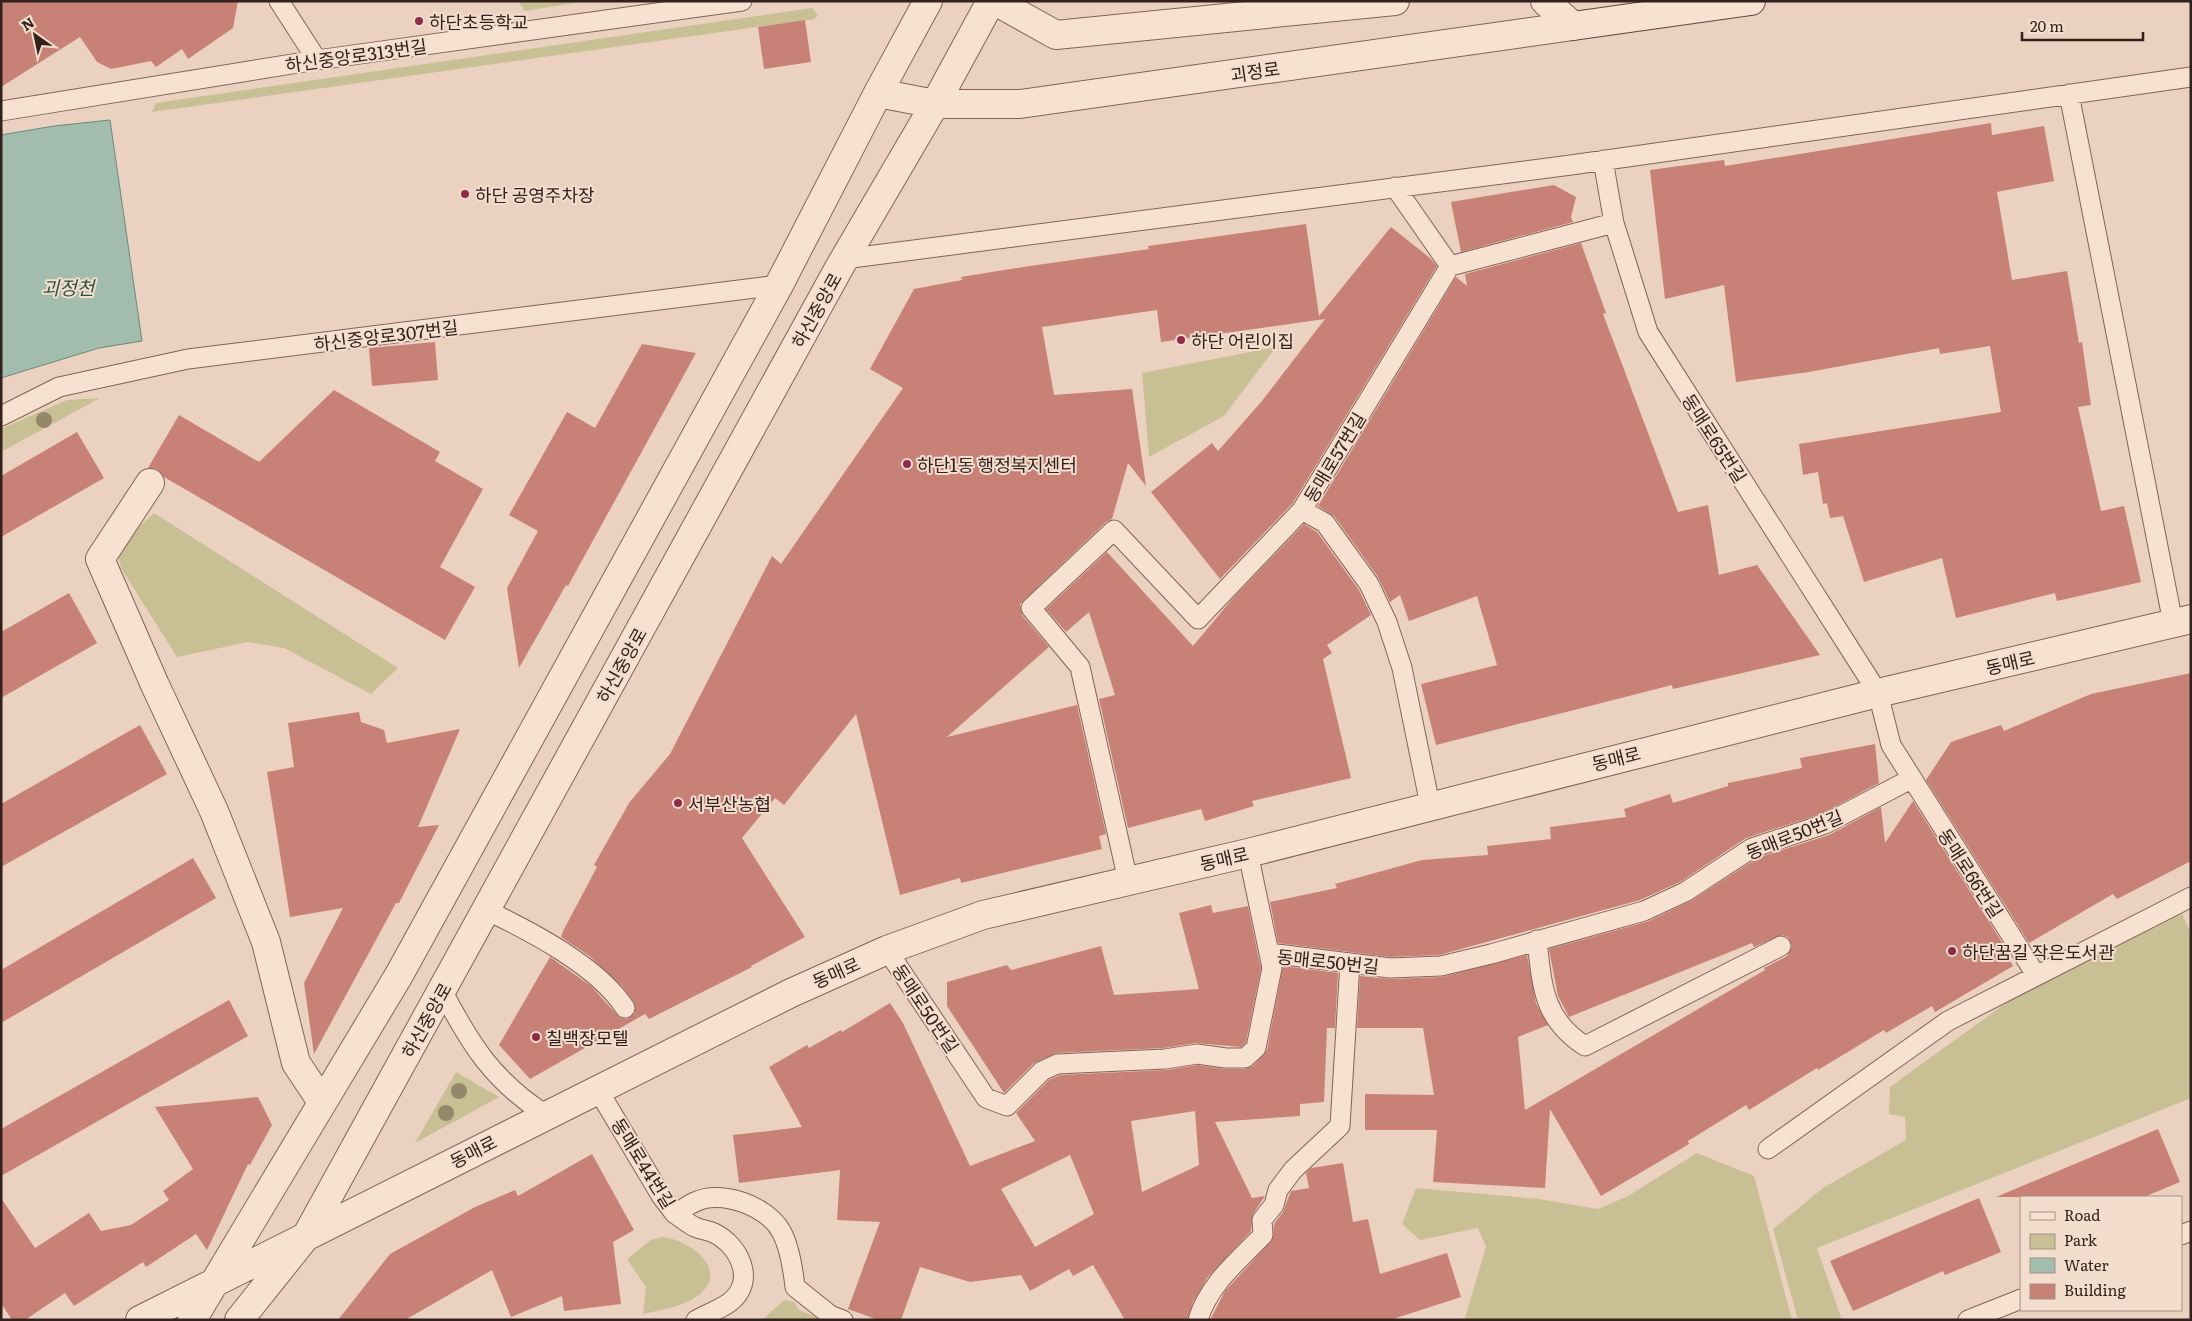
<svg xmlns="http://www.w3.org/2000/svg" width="2192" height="1321" font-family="Literata,'Noto Sans KR',serif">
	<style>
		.green { fill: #c8c094 }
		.water { fill: #a2bdad; stroke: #6a8a79 }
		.building { fill: #c88176; fill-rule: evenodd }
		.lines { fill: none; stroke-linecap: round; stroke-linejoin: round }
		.service-casing { stroke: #836358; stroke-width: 21 }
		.minor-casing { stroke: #836358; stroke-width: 30 }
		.tertiary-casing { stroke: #836358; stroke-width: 30 }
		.secondary-casing { stroke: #64453c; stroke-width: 30 }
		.service { stroke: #f7e1d1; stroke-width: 19 }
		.minor { stroke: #f7e1d1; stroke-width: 28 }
		.tertiary { stroke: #f7e1d1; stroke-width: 28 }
		.secondary { stroke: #f7e1d1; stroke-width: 28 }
		.tree { fill: #95886a }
		.poi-dot { fill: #8f2b48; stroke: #f3dece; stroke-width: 2 }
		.labels { text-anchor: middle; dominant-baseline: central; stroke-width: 4; stroke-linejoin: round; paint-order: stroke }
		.poi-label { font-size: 18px; fill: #33211c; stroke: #f3dece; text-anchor: start }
		.street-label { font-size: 18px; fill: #33211c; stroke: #f3dece }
		.water-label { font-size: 19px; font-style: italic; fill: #2c5245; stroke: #f3dece }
	</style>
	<rect width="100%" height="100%" fill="#ebd1bf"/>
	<!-- green -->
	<path class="green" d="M518,1H586L525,11Z
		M812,8L818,15L814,19L152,112L156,103Z
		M1276,347L1224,416L1149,457L1142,373Z
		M100,398L1,452V429L67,400Z
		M154,513L398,668L371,694L284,648L248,642L177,657L121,568L118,555L130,535Z
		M2181,911L2191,934V1098L1817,1248L1842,1320H1798L1773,1229L1823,1188L1906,1140L1905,1117L1889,1114L1890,1087L2039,979Z
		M456,1072L499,1097L415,1143Z
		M1697,1153L1754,1176L1792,1320H1457L1465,1318L1486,1247L1478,1228L1420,1240L1402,1224L1416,1188L1539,1199L1598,1209L1628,1196Z
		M662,1237C689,1239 730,1269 699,1295C684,1307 660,1310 643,1314L646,1287L627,1259L651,1240Z
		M784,1300L794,1302L799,1310L822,1320H762Z"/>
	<!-- water -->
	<path class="water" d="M110,120L142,341L99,348L1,378V135L54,126Z"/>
	<!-- building -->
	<path class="building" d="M1,1H238L233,28L188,59L182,49L156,67L151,61L111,69L97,62L80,37L1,87Z
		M805,20L811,62L764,69L758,27Z
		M1991,123L1992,135L2044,126L2054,181L1997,192L2012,280L2067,271L2079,343L2082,342L2091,405L2078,407L2101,511L2124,506L2141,582L2057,601L2055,593L1956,618L1942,558L1864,582L1843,516L1830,518L1827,503L1823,504L1818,472L1803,475L1799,444L2001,412L1990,346L1940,354L1939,348L1809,372L1736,382L1724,285L1665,299L1650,170L1724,160L1725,166Z
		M1554,185L1576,197L1571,217L1573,222L1461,252L1451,202Z
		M1306,224L1319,316L1391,227L1430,258L1437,266L1293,503L1220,579L1151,492L1212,443L1218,451L1262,401L1325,319L1161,342L1157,310L1042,327L1054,395L1132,389L1146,486L1128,463L1112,519L1106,522L1020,604L1022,615L1049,647L947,737L1077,705L1106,834L1099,836L1102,849L961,883L960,878L900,895L856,714L784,805L775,798L742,838L805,937L751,966L752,967L649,1019L645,1014L530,1079L499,1045L550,957L591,986L620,1018L627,1019L635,1013L634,1002L622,986L588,955L561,937L563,931L597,867L594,865L629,803L670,754L772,556L781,564L903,388L870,369L914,289L962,280L961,277L1023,267L1149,249L1148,246Z
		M1581,243L1606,313L1603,314L1678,512L1708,505L1719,575L1757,565L1820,655L1673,689L1672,685L1436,745L1421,684L1497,665L1477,596L1409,621L1400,595L1390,602L1378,577L1334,516L1318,506L1456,277L1467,286L1465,274Z
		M435,342L438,380L372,386L369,348Z
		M642,344L696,353L568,586L566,585L519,668L507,588L538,531L509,515L567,412L595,428Z
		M334,390L440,452L435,461L483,489L440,567L475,587L445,640L164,477L158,470L148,468L179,415L259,462Z
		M77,432L104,478L1,537V476Z
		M1304,524L1317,532L1359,590L1371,615L1327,645L1332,653L1323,659L1351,778L1252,801L1254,806L1205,821L1201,809L1128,828L1099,699L1115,695L1089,612L1066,632L1046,609L1107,552L1193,646L1234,597Z
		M69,593L97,643L1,698V632Z
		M2191,673V861L2117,899L2113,894L2029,943L1926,780L1951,742L2001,725L2004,731L2091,694Z
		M359,712L361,722L384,730L387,743L460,729L418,827L439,825L399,903H396L314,1054L304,983L343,908L290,917L267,772L294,767L288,723Z
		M140,725L167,774L1,867V804Z
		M1875,744L1879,783L1821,814L1746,838L1680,882L1640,900L1439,955L1390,957L1278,943L1270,902L1337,888L1335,884L1422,860L1488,855L1487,846L1551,839L1550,827L1626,817L1624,809L1670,794L1673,803L1728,786V783L1802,768L1800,758Z
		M1913,801L2010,955L2007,956L2013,966L1935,1012L1932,1006L1886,1033L1884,1030L1818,1070L1817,1068L1749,1110L1746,1105L1688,1141L1689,1144L1601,1196L1550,1109L1545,1188L1433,1182L1437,1130H1365V1094L1434,1095L1423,1028H1357L1360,976L1390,979L1442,977L1527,955L1536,1003L1548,1025L1518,1037L1525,1110L1765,970L1764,968L1787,956L1792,946L1788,937L1782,935L1754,947L1752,943L1569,1017L1558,996L1549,949L1649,921L1691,901L1757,858L1829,835L1881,807L1885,843Z
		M193,858L216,898L1,1023V970Z
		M1211,905L1213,913L1248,906L1258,955L1261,968L1246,1042L1241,1047L1196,1043L1164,1048L1056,1053L1034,1063L1004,1093L947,1006V982L1007,965L1011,970L1101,946L1114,995L1199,989L1179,913Z
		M1283,966L1338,973L1335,1028H1327L1324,1102L1300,1104V1116L1215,1122L1252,1198L1265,1196L1253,1214L1251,1231L1207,1278L1193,1302L1187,1320H1125L1093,1265L1073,1276L1069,1269L1030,1291L1021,1275L970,1282L920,1267L901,1320H878L848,1309L880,1222L837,1220L840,1170L739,1183L733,1135L802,1127L769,1067L807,1045L809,1048L841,1030L842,1032L890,1003L903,1023L970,1166L1035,1141L1016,1113L1049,1080L1060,1075L1166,1070L1197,1065L1226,1069H1245L1253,1066L1267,1050ZM1195,1111L1199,1165L1142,1192L1131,1121ZM1070,1155L1094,1214L1035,1247L1001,1189Z
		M229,1000L248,1036L1,1176V1129Z
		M258,1097L272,1125L250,1165L248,1164L207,1250L196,1234L146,1267L143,1262L74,1306L65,1293L25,1320H12L1,1303V1198L35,1248L89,1213L101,1231L131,1225L169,1200L163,1191L193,1169L155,1107Z
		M2158,1129L2180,1182L2144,1197H1996Z
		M592,1154L634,1230L613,1242L621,1304L564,1311L562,1296L511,1317L492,1270L405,1320H338L390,1254L475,1207L515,1190L518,1196Z
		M1343,1163L1353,1222L1368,1219L1380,1274L1447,1253L1461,1297L1390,1320H1210L1225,1291L1273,1239L1274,1224L1283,1212L1291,1191L1309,1188L1306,1173L1311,1168Z
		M1979,1198L2001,1252L1945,1275L1943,1271L1853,1311L1830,1261Z"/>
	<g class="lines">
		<defs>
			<path id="service" d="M279,1L317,60
				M2069,94L2173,623
				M1,111L317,60L742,1
				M1603,160L1614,223L1648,332L1878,693L1891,745L2036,975
				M1395,187L1450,266
				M844,259L1571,165L2191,77
				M1,416L59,387L188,359L779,285
				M1430,805L1402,668L1387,622L1369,584L1325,523L1302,510L1450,266L1614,223
				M1248,853L1269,953
				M1128,881L1080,667L1031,608L1114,530L1198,619L1302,510
				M486,910C530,931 598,966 625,1008
				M1537,940C1542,986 1543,1019 1585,1046L1781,946
				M887,950L986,1098L1007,1106L1042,1071L1057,1064L1165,1059L1197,1054L1226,1058H1245L1256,1048L1272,968L1269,953L1390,968L1441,966L1491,954L1644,911L1685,892L1752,848L1825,824L1911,779
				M442,990C470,1044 493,1081 546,1115
				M598,1090L662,1197L675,1214C682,1210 688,1205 695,1202C721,1189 767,1206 781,1231C790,1247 793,1269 795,1287L830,1315L843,1320
				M1768,1149L1948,1021L2191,897
				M675,1214C682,1218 688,1224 695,1227C701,1230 708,1230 714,1233C739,1245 757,1281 730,1302C721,1309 707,1314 696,1320
				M2181,1235L2191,1231
				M1198,1320C1208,1285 1238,1261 1263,1235L1262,1220L1274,1205L1278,1190L1293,1170L1340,1126L1350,963
				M1968,1320L2021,1299"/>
			<path id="minor" d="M150,483L100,559L155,685L214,811L266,942L296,1063L318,1096L325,1097"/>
			<path id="tertiary" d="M995,1L1056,35L1395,1
				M1545,1L1573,26
				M878,93L935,104H1020L1573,26
				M140,1320L791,993L887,950L983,915L1248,853L1878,693L2191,619
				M192,1320L399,975L779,285L878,93L928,1
				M239,1320L307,1235L839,268L935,104L991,1"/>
			<path id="secondary" d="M1573,26L1751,1"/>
		</defs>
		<!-- service casing -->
		<use href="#service" class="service-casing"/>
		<!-- minor casing -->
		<use href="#minor" class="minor-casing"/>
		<!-- tertiary casing -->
		<use href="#tertiary" class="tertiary-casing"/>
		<!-- secondary casing -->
		<use href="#secondary" class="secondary-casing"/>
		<!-- service -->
		<use href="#service" class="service"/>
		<!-- minor -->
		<use href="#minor" class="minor"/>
		<!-- tertiary -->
		<use href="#tertiary" class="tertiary"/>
		<!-- secondary -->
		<use href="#secondary" class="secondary"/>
	</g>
	<!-- trees -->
	<g class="tree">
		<circle cx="44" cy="420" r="8"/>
		<circle cx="459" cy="1091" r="8"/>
		<circle cx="446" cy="1113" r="8"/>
	</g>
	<!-- markers -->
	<g class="poi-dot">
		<circle cx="419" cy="21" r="5"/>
		<circle cx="465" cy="194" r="5"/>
		<circle cx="1181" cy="340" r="5"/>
		<circle cx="907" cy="464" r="5"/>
		<circle cx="678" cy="803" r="5"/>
		<circle cx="1952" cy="951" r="5"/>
		<circle cx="536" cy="1037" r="5"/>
	</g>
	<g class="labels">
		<!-- poi labels -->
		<g class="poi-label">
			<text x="429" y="21">하단초등학교</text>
			<text x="475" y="194">하단 공영주차장</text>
			<text x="1191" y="340">하단 어린이집</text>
			<text x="917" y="464">하단1동 행정복지센터</text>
			<text x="688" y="803">서부산농협</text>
			<text x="1962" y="951">하단꿈길 작은도서관</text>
			<text x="546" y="1037">칠백장모텔</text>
		</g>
		<!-- street labels -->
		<g class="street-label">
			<text transform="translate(356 55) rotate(-8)">하신중앙로313번길</text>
			<text transform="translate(1255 71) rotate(-8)">괴정로</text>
			<text transform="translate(816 310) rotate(-61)">하신중앙로</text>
			<text transform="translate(386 335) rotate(-7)">하신중앙로307번길</text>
			<text transform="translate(1715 438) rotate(57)">동매로65번길</text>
			<text transform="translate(1334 457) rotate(-59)">동매로57번길</text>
			<text transform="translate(2010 662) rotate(-13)">동매로</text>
			<text transform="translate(621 665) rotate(-61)">하신중앙로</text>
			<text transform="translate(1616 758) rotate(-14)">동매로</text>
			<text transform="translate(1794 834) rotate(-22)">동매로50번길</text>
			<text transform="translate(1224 858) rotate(-13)">동매로</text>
			<text transform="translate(1971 873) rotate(57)">동매로66번길</text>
			<text transform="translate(1328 961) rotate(6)">동매로50번길</text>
			<text transform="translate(836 972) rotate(-24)">동매로</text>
			<text transform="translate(926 1008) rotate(56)">동매로50번길</text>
			<text transform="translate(426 1020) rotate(-61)">하신중앙로</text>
			<text transform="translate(473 1151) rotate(-27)">동매로</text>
			<text transform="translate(644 1163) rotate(58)">동매로44번길</text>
		</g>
		<!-- water labels -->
		<g class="water-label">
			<text x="68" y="287">괴정천</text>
		</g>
	</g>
	<!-- border -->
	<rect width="2192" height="1321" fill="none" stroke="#33211c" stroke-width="5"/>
	<!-- legend -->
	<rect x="2020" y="1196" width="162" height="115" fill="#f3dece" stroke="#a69287"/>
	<rect x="2030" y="1212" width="25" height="8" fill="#f7e1d1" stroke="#a69287"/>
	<text x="2064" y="1221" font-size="15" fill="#33211c">Road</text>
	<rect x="2030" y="1234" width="25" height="15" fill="#c8c094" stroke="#a69287"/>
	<text x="2064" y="1246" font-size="15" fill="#33211c">Park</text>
	<rect x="2030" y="1258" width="25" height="15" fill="#a2bdad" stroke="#a69287"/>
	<text x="2064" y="1271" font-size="15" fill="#33211c">Water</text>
	<rect x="2030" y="1284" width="25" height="15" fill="#c88176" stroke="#a69287"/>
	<text x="2064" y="1296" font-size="15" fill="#33211c">Building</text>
	<!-- north arrow -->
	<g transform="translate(35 35) rotate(327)" stroke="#f3dece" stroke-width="4" paint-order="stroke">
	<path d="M0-4L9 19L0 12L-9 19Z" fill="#33211c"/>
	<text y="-8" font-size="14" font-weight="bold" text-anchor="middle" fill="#33211c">N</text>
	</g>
	<!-- scale -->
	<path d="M2022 32v8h121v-8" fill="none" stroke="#33211c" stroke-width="2.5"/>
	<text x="2030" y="32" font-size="15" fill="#33211c" stroke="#f3dece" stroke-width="4" paint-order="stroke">20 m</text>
</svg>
